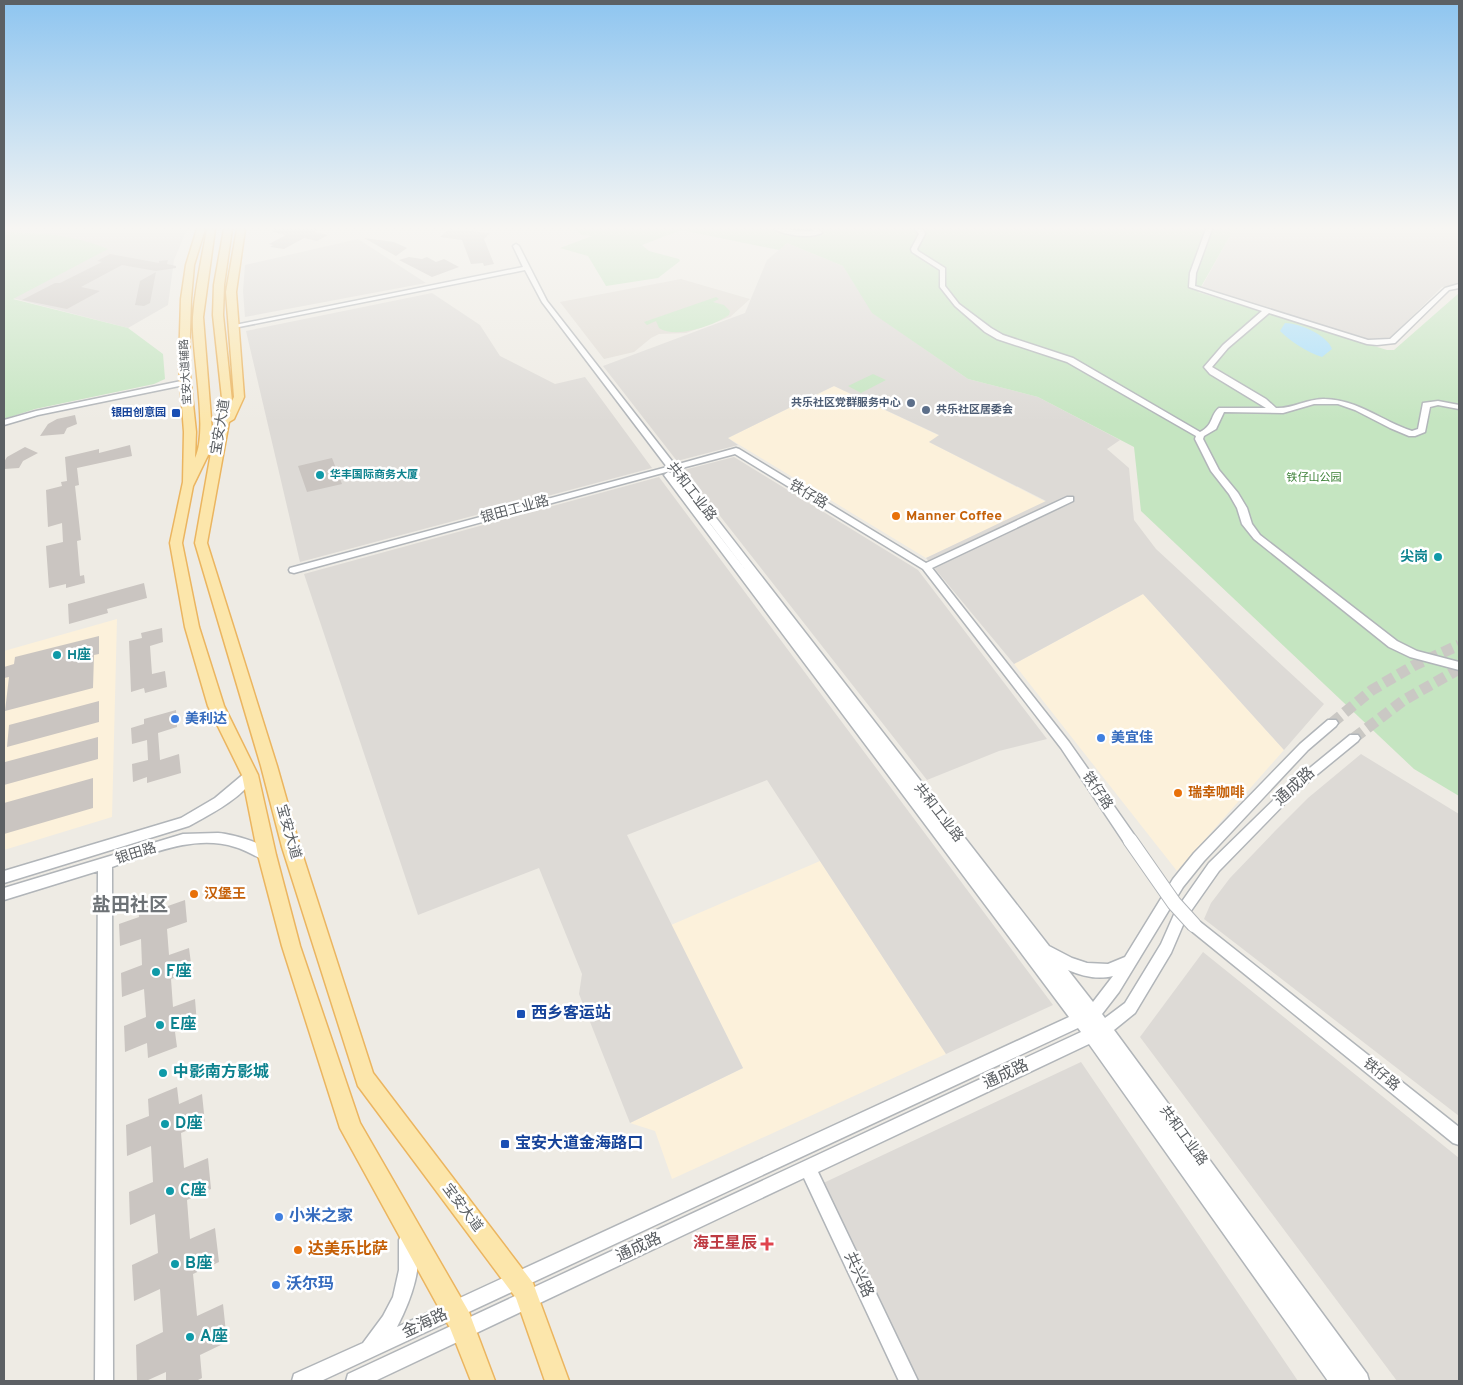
<svg xmlns="http://www.w3.org/2000/svg" width="1463" height="1385" font-family="Overpass,'Noto Sans SC',sans-serif">
	<style>
		.commercial { fill: #fcf1db }
		.industrial { fill: #dddad6 }
		.education { fill: #e1dcd5 }
		.green { fill: #c5e5c1 }
		.water { fill: #a7dffb }
		.building { fill: #cac5c1 }
		.lines { fill: none; stroke-linecap: round; stroke-linejoin: round }
		.minor-tunnel { stroke: #cac8c4; stroke-width: 11; stroke-dasharray: 11 5.5; stroke-linecap: butt }
		.minor-casing { stroke: #b1b5b9; stroke-width: 3 }
		.major-casing { stroke: #ebb560; stroke-width: 3 }
		.minor { fill: #fff; fill-rule: evenodd }
		.major { fill: #fce6ab; fill-rule: evenodd }
		.minor-bridge-casing { stroke: #b1b5b9; stroke-width: 16; stroke-linecap: butt }
		.minor-bridge { stroke: #fff; stroke-width: 14 }
		.service-dot { fill: #5c6f8a; stroke: #fff; stroke-width: 2 }
		.transit-dot { fill: #1a4fb4; stroke: #fff; stroke-width: 2 }
		.culture-dot { fill: #0f9aa8; stroke: #fff; stroke-width: 2 }
		.food-dot { fill: #e8710a; stroke: #fff; stroke-width: 2 }
		.shop-dot { fill: #3f7fe0; stroke: #fff; stroke-width: 2 }
		.health-dot { fill: #e0444e; stroke: #fff; stroke-width: 2 }
		.labels { text-anchor: middle; dominant-baseline: central; stroke-width: 5; stroke-linejoin: round; paint-order: stroke }
		.far-street-label { font-size: 11px; fill: #5c6064; stroke: #fff }
		.far-service-label { font-size: 11px; font-weight: bold; fill: #4e5e75; stroke: #fff; text-anchor: end }
		.far-transit-label { font-size: 11px; font-weight: bold; fill: #164399; stroke: #fff; text-anchor: end }
		.far-culture-label { font-size: 11px; font-weight: bold; fill: #0d838f; stroke: #fff; text-anchor: start }
		.far-park-label { font-size: 11px; fill: #3c8037; stroke: #fff }
		.street-label { font-size: 14px; fill: #5c6064; stroke: #fff }
		.food-label { font-size: 14px; font-weight: bold; fill: #c56008; stroke: #fff; text-anchor: start }
		.culture-label { font-size: 14px; font-weight: bold; fill: #0d838f; stroke: #fff; text-anchor: end }
		.shop-label { font-size: 14px; font-weight: bold; fill: #366cbe; stroke: #fff; text-anchor: start }
		.near-street-label { font-size: 16px; fill: #5c6064; stroke: #fff }
		.near-culture-label { font-size: 16px; font-weight: bold; fill: #0d838f; stroke: #fff; text-anchor: start }
		.near-transit-label { font-size: 16px; font-weight: bold; fill: #164399; stroke: #fff; text-anchor: start }
		.near-shop-label { font-size: 16px; font-weight: bold; fill: #366cbe; stroke: #fff; text-anchor: start }
		.near-health-label { font-size: 16px; font-weight: bold; fill: #be3a42; stroke: #fff; text-anchor: end }
		.near-food-label { font-size: 16px; font-weight: bold; fill: #c56008; stroke: #fff; text-anchor: start }
		.near-quarter-label { font-size: 19px; font-weight: bold; fill: #6d7276; stroke: #fff }
	</style>
	<rect width="100%" height="100%" fill="#eeebe4"/>
	<!-- commercial -->
	<path class="commercial" d="M834,386L940,436L929,442L1046,502L926,558L728,438Z
		M1143,594L1284,750L1177,871L1014,664Z
		M117,619L112,817L4,850V651Z
		M820,861L946,1054L672,1179L655,1131L630,1123L743,1068L671,925Z"/>
	<!-- industrial -->
	<path class="industrial" d="M4,229H187L174,260L168,305L128,328L12,298L107,249L35,232H4Z
		M1230,229H1459V284L1442,287L1389,339L1372,341L1365,340L1201,288L1230,236Z
		M358,239L426,283L245,317L243,291L245,265Z
		M787,243L843,266L873,313L968,379L1038,397L1120,440L1107,449L1129,468L1134,520L1156,549L1324,704L1284,750L1143,594L1014,664L926,558L1046,501L929,442L939,435L834,386L728,438L738,445L677,461L603,366L745,313L767,260Z
		M432,293L480,325L500,356L555,384L585,377L652,468L300,562L246,331Z
		M734,457L918,570L1047,739L999,751L927,780L684,470Z
		M659,477L1053,1005L946,1054L767,780L627,835L743,1068L630,1123L579,994L582,974L539,868L418,915L304,574Z
		M1361,754L1459,814V1116L1204,919L1211,903L1230,878L1275,831L1308,798Z
		M1203,952L1459,1158V1381H1397L1140,1037Z
		M1081,1062L1298,1381H909L817,1186Z"/>
	<!-- education -->
	<path class="education" d="M681,279L750,299L730,317L686,333L659,334L651,338L634,352L604,359L560,302Z"/>
	<!-- green -->
	<path class="green" d="M575,229H1230V236L1198,292L1387,350H1394L1459,293V796L1414,769L1141,511L1134,447L1038,397L968,379L872,313L843,266L787,243L779,250L681,230L642,245L649,251L679,259L680,261L658,278L606,286L588,256L560,248L592,236L582,235Z
		M4,232C39,232 75,235 108,249L13,299L128,328L163,354L165,379L154,384L35,409L4,419Z
		M716,297L719,299L713,302L724,305L730,311L729,315C713,326 676,339 659,328L656,321L647,325L644,322Z
		M873,374L886,380L861,393L848,386Z"/>
	<!-- water -->
	<path class="water" d="M1285,323C1299,323 1327,335 1332,349L1322,357C1307,352 1291,342 1280,331Z"/>
	<!-- building -->
	<path class="building" d="M273,229H320L314,232L328,235L317,241L304,238L284,249L270,247L273,245L269,244L286,235L273,232Z
		M449,229L490,233L484,239L494,264L484,266L483,263L471,264L462,240L440,237Z
		M364,238L394,242L407,248L396,256Z
		M110,254L159,263V261L168,260L167,264L176,266V268L156,271L122,265L81,287L100,291L67,309L22,300L55,283H60L102,262L97,261Z
		M409,257L422,259L427,257L436,262L444,259L459,267L432,277L399,260Z
		M156,272L150,303L144,306L135,305L140,281Z
		M75,415L77,424L67,428L64,434L40,436L48,424L57,419Z
		M130,445L132,456L77,468L79,485L75,486L81,540L77,541L80,576L84,575L85,583L66,588V584L49,588L46,546L63,542L62,523L48,527L46,490L62,486L61,482L67,481L65,457L99,449V453Z
		M25,447L38,453L23,461L19,468L4,469V462L7,457Z
		M332,458L342,484L307,492L298,466Z
		M144,583L147,598L107,609L108,613L69,624L68,604Z
		M162,628L163,642L150,646L152,674L165,671L167,687L145,693L144,688L131,692L129,641L142,638L141,633Z
		M99,636V654L94,655L93,688L5,711L9,677L4,678V667L14,664L15,657Z
		M99,701V722L7,747L9,725Z
		M176,710L177,727L158,733L160,760L179,754L181,773L147,783V777L133,782L132,764L148,760L147,740L132,744L131,728L144,724V719Z
		M98,737V759L4,785L5,762Z
		M93,778V808L4,834V803Z
		M164,895L165,907L185,900L187,922L167,929L169,955L189,948L192,971L171,979L173,1007L195,999L197,1024L175,1032L177,1047L148,1058L147,1043L125,1052L124,1026L146,1017L144,989L122,997L121,973L142,965L141,939L120,946L119,924L139,917L138,904Z
		M177,1087L179,1104L202,1094L205,1123L181,1133L184,1168L208,1158L211,1189L187,1200L190,1239L215,1228L219,1262L193,1274L197,1316L223,1304L227,1342L200,1355L202,1378L196,1381H166V1372L146,1381H137L136,1345L163,1332L160,1289L134,1301L132,1265L158,1253L155,1214L130,1225L129,1192L153,1182L151,1146L127,1156L126,1125L149,1116L148,1099Z"/>
	<g class="lines">
		<!-- minor-tunnel -->
		<path class="minor-tunnel" d="M1332,723L1372,690L1413,666L1459,645
			M1354,738L1404,700L1459,669"/>
		<defs>
			<path id="minor" d="M774,229C787,228 800,232 814,231L811,229H818L822,233C810,239 785,235 774,229Z
				M915,229H923L925,234L917,249L918,251L945,268V286L959,304L991,328L1003,335L1073,358L1200,432C1214,425 1210,415 1219,408H1266L1210,374L1204,367L1223,345L1262,311L1189,287L1190,273L1206,229H1212L1196,273L1195,286L1368,340L1390,339L1445,288L1459,284V288L1449,290L1395,343L1377,345L1367,344L1269,313L1228,348L1212,367L1266,399L1276,408C1293,409 1308,398 1325,399C1358,400 1382,421 1412,431L1418,429L1423,403L1438,401L1459,405V409L1438,405L1430,407L1425,432L1415,436H1409L1390,428L1355,410L1338,404H1314L1283,413L1224,412L1216,429L1204,436L1203,439L1219,470L1238,493L1247,508L1252,524L1260,535L1397,641L1417,651L1459,662V670L1410,657L1389,647L1254,539L1242,524L1237,508L1229,494L1211,471L1195,439L1196,436L1067,362L997,339L985,332L955,306L940,287V270L912,252L911,249L919,234Z
				M516,244L519,246L547,301L675,465L736,448L739,449L926,563L1067,497H1073V501L932,568L1069,742L1135,836L1136,840L1135,844L1130,845L1125,844L1061,748L923,569L735,454L678,469L1049,946L1072,958L1087,963L1108,964L1125,957L1173,879L1194,853L1300,744L1328,720H1336L1338,723L1336,726L1308,750L1204,861L1183,887L1119,992L1102,1014L1105,1018L1125,1003L1161,944L1176,910L1209,863L1289,785L1350,735H1358L1360,738L1358,741L1297,791L1219,871L1186,918L1171,953L1135,1013L1114,1030L1367,1374L1369,1381H1328L1089,1044L818,1172L918,1381H899L804,1178L375,1381H346L348,1374L1081,1032L1078,1028L321,1381H292L294,1374L363,1343L383,1316L393,1297L399,1270V1240L402,1234L408,1231L414,1234C426,1262 410,1302 397,1327L1069,1017L664,475L668,472L671,473L751,577L670,471L294,573L290,572L289,570L290,568L667,467L542,302L525,270L234,328L230,326L523,267L513,246ZM1068,970C1082,976 1097,980 1113,976L1093,1002Z
				M186,380L190,382L189,384L38,415L4,425V420L36,411Z
				M250,770L254,772L256,775C244,797 211,814 189,826L4,883V871L181,818L215,798L246,772Z
				M218,833C231,834 267,843 274,855L272,859L267,861C256,857 246,850 235,847C194,834 151,854 112,867L113,1381H95L98,871L4,900V888L183,834Z
				M1194,919L1199,921L1459,1127V1145L1453,1143L1189,929L1187,925L1189,921Z"/>
			<path id="major" d="M197,229H205L194,265L191,299L189,366L196,432L195,458C209,429 191,353 193,317C195,288 202,258 207,229H215L203,317L212,431L210,451L193,486L182,543L199,627L224,706L258,775L276,855L300,946L360,1123L469,1312L495,1381H471L450,1328L340,1128L282,946L258,855L242,775L208,706L185,627L170,543L183,482L184,432L179,366L181,299L186,265Z
				M224,229H232L224,285L223,315L232,401L234,397L226,292L237,229H245L236,292L244,397L234,419L229,422L207,543L277,766L300,847L373,1073L533,1283L569,1381H545L516,1298L358,1086L282,847L261,766L195,543L212,447L217,430L222,398L213,315L214,285Z"/>
		</defs>
		<!-- minor casing -->
		<use href="#minor" class="minor-casing"/>
		<!-- major casing -->
		<use href="#major" class="major-casing"/>
		<!-- minor -->
		<use href="#minor" class="minor"/>
		<!-- major -->
		<use href="#major" class="major"/>
		<defs>
			<path id="minor-bridge" d="M1130,840L1174,903L1194,925"/>
		</defs>
		<!-- minor-bridge casing -->
		<use href="#minor-bridge" class="minor-bridge-casing"/>
		<!-- minor-bridge -->
		<use href="#minor-bridge" class="minor-bridge"/>
	</g>
	<!-- sky -->
	<linearGradient id="sky" x2="0" y2="1"><stop stop-color="#8ec5f0"/><stop offset="0.54" stop-color="#f7f6f3"/><stop offset="1" stop-color="#f7f6f3" stop-opacity="0"/></linearGradient>
	<rect width="1463" height="422" fill="url(#sky)"/>
	<!-- markers -->
	<g class="service-dot">
		<circle cx="911" cy="403" r="5"/>
		<circle cx="926" cy="410" r="5"/>
	</g>
	<g class="transit-dot">
		<rect x="171" y="408" width="10" height="10" rx="2.5"/>
		<rect x="516" y="1009" width="10" height="10" rx="2.5"/>
		<rect x="500" y="1139" width="10" height="10" rx="2.5"/>
	</g>
	<g class="culture-dot">
		<circle cx="320" cy="475" r="5"/>
		<circle cx="1438" cy="557" r="5"/>
		<circle cx="57" cy="655" r="5"/>
		<circle cx="156" cy="972" r="5"/>
		<circle cx="160" cy="1025" r="5"/>
		<circle cx="163" cy="1073" r="5"/>
		<circle cx="165" cy="1124" r="5"/>
		<circle cx="170" cy="1191" r="5"/>
		<circle cx="175" cy="1264" r="5"/>
		<circle cx="190" cy="1337" r="5"/>
	</g>
	<g class="food-dot">
		<circle cx="896" cy="516" r="5"/>
		<circle cx="1178" cy="793" r="5"/>
		<circle cx="194" cy="894" r="5"/>
		<circle cx="298" cy="1250" r="5"/>
	</g>
	<g class="shop-dot">
		<circle cx="175" cy="719" r="5"/>
		<circle cx="1101" cy="738" r="5"/>
		<circle cx="279" cy="1217" r="5"/>
		<circle cx="276" cy="1285" r="5"/>
	</g>
	<path class="health-dot" d="M764.5 1236.5h5v5h5v5h-5v5h-5v-5h-5v-5h5z"/>
	<g class="labels">
		<!-- far-street labels -->
		<g class="far-street-label">
			<text transform="translate(186 372) rotate(-93)">宝安大道辅路</text>
		</g>
		<!-- far-service labels -->
		<g class="far-service-label">
			<text x="901" y="403">共乐社区党群服务中心</text>
			<text x="936" y="410" text-anchor="start">共乐社区居委会</text>
		</g>
		<!-- far-transit labels -->
		<g class="far-transit-label">
			<text x="166" y="413">银田创意园</text>
		</g>
		<!-- far-culture labels -->
		<g class="far-culture-label">
			<text x="330" y="475">华丰国际商务大厦</text>
		</g>
		<!-- far-park labels -->
		<g class="far-park-label">
			<text x="1314" y="478">铁仔山公园</text>
		</g>
		<!-- street labels -->
		<g class="street-label">
			<text transform="translate(221 427) rotate(-81)">宝安大道</text>
			<text transform="translate(691 492) rotate(52)">共和工业路</text>
			<text transform="translate(808 495) rotate(31)">铁仔路</text>
			<text transform="translate(515 510) rotate(-15)">银田工业路</text>
			<text transform="translate(1097 791) rotate(56)">铁仔路</text>
			<text transform="translate(938 813) rotate(52)">共和工业路</text>
			<text transform="translate(288 832) rotate(74)">宝安大道</text>
			<text transform="translate(136 854) rotate(-17)">银田路</text>
			<text transform="translate(1381 1075) rotate(39)">铁仔路</text>
			<text transform="translate(1183 1136) rotate(54)">共和工业路</text>
			<text transform="translate(462 1208) rotate(53)">宝安大道</text>
		</g>
		<!-- food labels -->
		<g class="food-label">
			<text x="906" y="516">Manner Coffee</text>
			<text x="1188" y="793">瑞幸咖啡</text>
			<text x="204" y="894">汉堡王</text>
		</g>
		<!-- culture labels -->
		<g class="culture-label">
			<text x="1428" y="557">尖岗</text>
			<text x="67" y="655" text-anchor="start">H座</text>
		</g>
		<!-- shop labels -->
		<g class="shop-label">
			<text x="185" y="719">美利达</text>
			<text x="1111" y="738">美宜佳</text>
		</g>
		<!-- near-street labels -->
		<g class="near-street-label">
			<text transform="translate(1295 787) rotate(-42)">通成路</text>
			<text transform="translate(1006 1075) rotate(-25)">通成路</text>
			<text transform="translate(639 1248) rotate(-25)">通成路</text>
			<text transform="translate(858 1275) rotate(65)">共兴路</text>
			<text transform="translate(425 1324) rotate(-25)">金海路</text>
		</g>
		<!-- near-culture labels -->
		<g class="near-culture-label">
			<text x="166" y="972">F座</text>
			<text x="170" y="1025">E座</text>
			<text x="173" y="1073">中影南方影城</text>
			<text x="175" y="1124">D座</text>
			<text x="180" y="1191">C座</text>
			<text x="185" y="1264">B座</text>
			<text x="200" y="1337">A座</text>
		</g>
		<!-- near-transit labels -->
		<g class="near-transit-label">
			<text x="531" y="1014">西乡客运站</text>
			<text x="515" y="1144">宝安大道金海路口</text>
		</g>
		<!-- near-shop labels -->
		<g class="near-shop-label">
			<text x="289" y="1217">小米之家</text>
			<text x="286" y="1285">沃尔玛</text>
		</g>
		<!-- near-health labels -->
		<g class="near-health-label">
			<text x="757" y="1244">海王星辰</text>
		</g>
		<!-- near-food labels -->
		<g class="near-food-label">
			<text x="308" y="1250">达美乐比萨</text>
		</g>
		<!-- near-quarter labels -->
		<g class="near-quarter-label">
			<text x="130" y="906">盐田社区</text>
		</g>
	</g>
	<!-- border -->
	<rect width="1463" height="1385" fill="none" stroke="#5c6064" stroke-width="10"/>
</svg>
